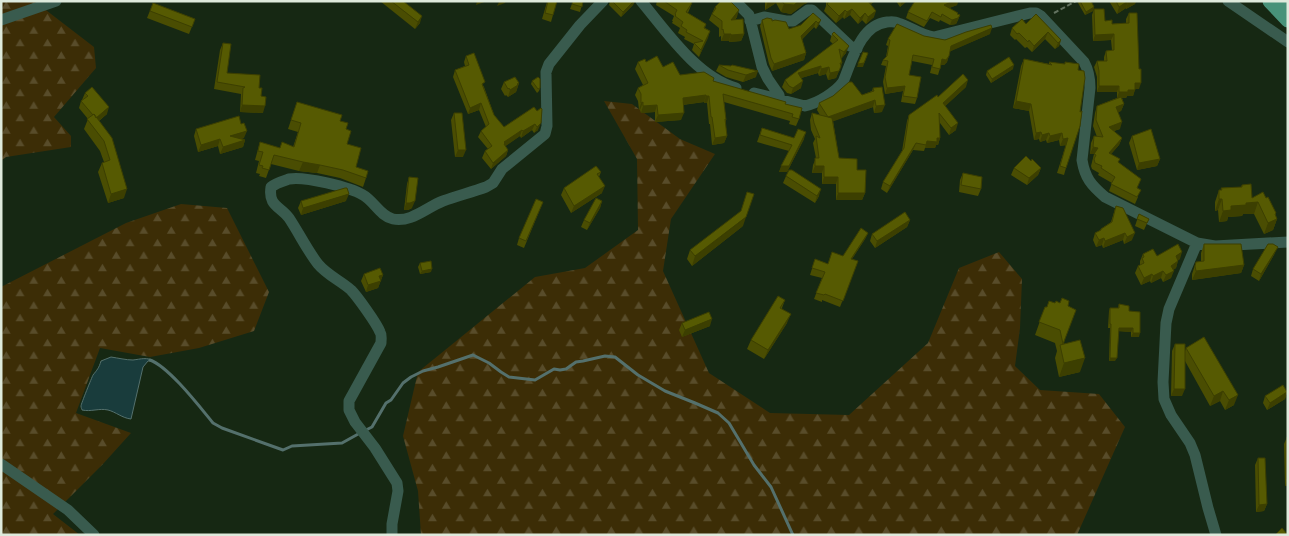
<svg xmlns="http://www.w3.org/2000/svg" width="1289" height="536" font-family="Arial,sans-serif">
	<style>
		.forest { fill: url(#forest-firs) }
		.water { fill: #193c3c; stroke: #54706c }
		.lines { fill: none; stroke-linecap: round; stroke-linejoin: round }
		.stream { stroke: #54706c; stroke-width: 3 }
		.path { stroke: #62725f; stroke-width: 2; stroke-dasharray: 5 2.5; stroke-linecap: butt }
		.street { stroke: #395b4e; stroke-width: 11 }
		.primary { stroke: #489279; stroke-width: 15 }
		.wall { fill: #4a4d02 }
		.shaded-wall { fill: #3c3f01 }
		.building { fill: #565a02; stroke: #3c3f01 }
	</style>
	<defs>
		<pattern id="forest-firs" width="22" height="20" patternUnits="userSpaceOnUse" patternTransform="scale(1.25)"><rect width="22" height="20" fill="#3c2d06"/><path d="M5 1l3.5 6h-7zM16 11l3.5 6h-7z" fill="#584c2a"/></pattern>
	</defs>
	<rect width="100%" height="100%" fill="#162813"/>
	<!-- forest -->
	<path class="forest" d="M1,1H43L38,4L94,47L96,68L54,117L71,136V147L6,157L1,161Z
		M604,101L632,104L680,139L715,154L671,219L663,271L709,373L770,413L849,415L928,343L959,268L999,252L1022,279L1020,328L1015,366L1040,390L1099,394L1125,427L1077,535H421L418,491L403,436L418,372L535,277L585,268L638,230L637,159Z
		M181,204L227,208L269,292L254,331L199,348L150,357L100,348L76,413L131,433L103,464L53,514L80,535H1V287L126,223Z"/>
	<!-- water -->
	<path class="water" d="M111,357C118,358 126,360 133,360C141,359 147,357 154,361H148L143,367L131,419C122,418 116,412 108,410C99,408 91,412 82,410C82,409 81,408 81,406C81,404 92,377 93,375C97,370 99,368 101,361Z"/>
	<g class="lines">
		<!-- stream -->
		<path class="stream" d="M150,360C169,367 199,406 213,423L222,428L283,450L292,446L342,443L360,433
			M366,430L372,427L386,403L391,400L403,383L411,377L423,371L438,367L473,355L489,363L501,372L509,377L535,380L554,369L560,370L566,369L576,362L583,361L605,356L615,357L638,375L665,391L695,403L718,413L729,423L754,465L771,487L793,535"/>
		<!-- path -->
		<path class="path" d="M1054,13L1076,1"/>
		<!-- street -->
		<path class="street" d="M641,1C667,32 697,77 736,88
			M735,1L749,15L762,67L768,79L779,95L780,100
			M1228,1L1288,42
			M1,20L56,1
			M750,21L764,17L786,21H793L808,10H812L850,46L857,49
			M754,93L805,106C818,103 836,92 843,82C852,61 860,25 887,22C890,22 894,21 898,23C910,26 921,36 934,37L1030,13H1036L1041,16L1084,62C1089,71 1090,78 1090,88L1082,160C1085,178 1091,185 1105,197L1197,243L1215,246L1288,242
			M1197,243L1169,309L1166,323L1163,382L1164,399L1171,415L1190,443L1195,455L1208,508L1216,535
			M1,464L68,510L94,535
			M392,535V524L398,491L397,483L375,448L355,422L349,410V401L381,343C381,339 382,335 380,332C377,324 357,296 351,290C341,281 327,275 318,264C307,250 299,233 289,218C280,206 268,206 271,187C276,183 283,181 289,179C304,176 350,187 363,195C374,201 380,216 393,219C411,223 427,207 443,201C457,196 472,192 486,187L493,183L502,169L545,134L547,126L546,72L549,64L580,25L603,1"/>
		<!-- primary -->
		<path class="primary" d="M1270,1L1288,20
			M1287,1L1288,2"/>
	</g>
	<!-- wall -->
	<path class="wall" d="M380,1H403L420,23L415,29Z
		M543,1H557L551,22L542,19L547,2Z
		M573,1H583L580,12L570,9Z
		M610,1H635L633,5L621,17L609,5Z
		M657,1H691L692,3L688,13L706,24L705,28L710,31L699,57L692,50L694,44L684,39L685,37L678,33L680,28L672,23L673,21H672L674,16L656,5Z
		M765,1H808L807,3L804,4L791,14L781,12L776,3L765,10Z
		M826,1H875L871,4L874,17L866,24L862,20L858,24L850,15L844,19L843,17L836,23L824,11L826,6Z
		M896,1H907L900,7Z
		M915,1H958L957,5L949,8L960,15L958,20L956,24L950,25L940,20L939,22L930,18L924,27L906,18L908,12Z
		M1079,1H1091L1094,7L1093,11L1085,15L1078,3Z
		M1109,1H1136L1135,4L1126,9V8L1117,14Z
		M153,3L195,19L189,34L147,18Z
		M715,7L737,17L735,20L744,34L741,41L729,42V41H721V36L719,37V28L709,20Z
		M1094,9L1105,21L1112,24L1126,23V19L1129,13L1139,89H1135L1133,96H1127L1126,98H1122L1124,104L1121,111L1118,112L1120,129L1114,131L1122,138L1119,145L1111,154L1138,188V197L1135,204L1109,191L1112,183L1098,175L1099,173L1092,169L1091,166L1094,154H1090L1091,143L1094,136L1097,137L1093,126L1095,113L1097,106L1117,98V92H1097V77L1094,67L1097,61H1104V57L1106,51L1112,50L1111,40L1093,41L1092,15Z
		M1036,14L1061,40L1059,46L1055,49L1045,39L1032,52L1027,47L1025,48L1016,39L1015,40L1010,35L1012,28L1026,24Z
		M762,20L772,21L789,29L821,20L818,26L816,29L814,27L802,39L806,53L804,60L772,71L769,64L760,26Z
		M834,32L846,53L841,59L842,63L836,78L828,80L826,74L819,76L818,73L801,78V88L791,94L787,93L782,87L785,80L833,44L830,41L832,34Z
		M990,34L950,51L947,62L944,65H941L938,75L930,73L932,65L912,61L909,75L917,98L915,104L901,102L903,91L885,94L883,82L886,66L881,65L883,60L886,57L888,46L886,45L888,39L924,36L945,40Z
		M223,43L227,73L259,88L261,96L263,113L240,112L241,94L214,89L220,50Z
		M466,56L484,87L494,115L504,127L534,107L538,130L534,133L532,130L521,138L520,136L505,146L508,150L506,156L491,169L482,158L485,151L488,149L478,137L481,131L486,127L479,110L468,114L453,77L455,70L465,66L464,62Z
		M1024,59L1049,64V62L1064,64L1066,168L1064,175L1057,173L1066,145L1060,146L1059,140L1047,143L1046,140L1040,142L1039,139L1034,140L1029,111L1013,108L1021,66Z
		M638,62H646L663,67L680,75L713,81L785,104L799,119L796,126L789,124L790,121L724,102L726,120L725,123L727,136L724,143L712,145L710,124H709L707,103H704V102L683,105L681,120L655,122V112L641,113L640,110H639L638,101L635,95L638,88L643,85L635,69Z
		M719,65L731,66L756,77L743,82L726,77L716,71Z
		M1013,69L991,83L986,75L987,71Z
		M532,81L540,88L539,91L537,93L531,84Z
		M504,82L519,83L516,92L508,97L506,95L505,96L501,89Z
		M966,87L945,106L956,130L949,135L940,123V138L938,145H936L935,148H925L924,151L913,150L887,193L881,189L883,182L902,151L907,121L909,115L938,97Z
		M873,88L882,112L874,113L873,107L833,121L839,158L857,170L865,193L862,200H836V184H822V173H812L813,165L816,158L813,143L815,139L811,130L810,120L812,113L820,115L817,110L819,103L862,95L872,91Z
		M85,93L107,114L99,121L124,198L108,203L98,172L102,163L104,162L100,151L84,129L88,119L79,108L81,101L83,100H82Z
		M297,102L340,121L346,129L347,144L356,167L366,178L363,187L340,178L317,173L299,171L271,164L266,178L259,176L260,174L256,173L259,161L255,160L260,142L280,148L293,147L298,132L288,129Z
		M454,113L463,157H455L451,120Z
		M762,128L794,138L804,139L787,172H779L789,151L757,142Z
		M196,129L244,138L241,139L245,140L243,147L220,154L218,146L198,152L194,136Z
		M1132,136L1160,159L1157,166L1137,170L1129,143Z
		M1031,161L1041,168L1038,175L1027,185L1011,175L1014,168Z
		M601,172L599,177L602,193L571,213L561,195L564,188Z
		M963,173L981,189L978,196L959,192L960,180Z
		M786,176L819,196L815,203L783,183Z
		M409,177L412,208L408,210H404L407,184Z
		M1242,185L1252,198H1266L1276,213L1275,216L1277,219L1273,230L1264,234L1254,214H1243L1242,216L1228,217L1227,221L1219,222L1218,210L1215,211V202L1219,190H1221V188L1241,187Z
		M301,201H346L301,215L298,208Z
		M602,201L600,208L587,230L581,227L584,220Z
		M543,202L524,248L517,245L519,238Z
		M1116,206L1132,240L1124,244L1123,240L1103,248L1102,245L1096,247L1093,240L1095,233L1100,231L1101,229L1111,222Z
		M1139,214L1149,219L1144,230L1135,226Z
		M910,220L907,227L875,248L870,241L872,234Z
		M743,226L692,266L687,259L690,250Z
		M868,233L865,239L852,259L858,261L840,307L822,300V302L814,299L822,278L810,275L815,259L828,264L843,256Z
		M1204,244L1244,265L1241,273L1192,280V274L1196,262H1201V253Z
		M1275,253L1259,281L1251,276L1253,269Z
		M1143,254L1157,256L1180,259L1178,260L1176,268L1173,270L1171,278L1163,282L1161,278L1151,283L1150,281L1141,285L1135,273L1138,266L1140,265V261Z
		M420,263L431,272L420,274L418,267Z
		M364,274L383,275L378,288L366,292L361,281Z
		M785,300L782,308L787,323L764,359L747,349L751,340Z
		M1119,304L1129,311L1139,337H1131V332L1118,331L1115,361H1109L1110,328H1108L1109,311L1110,308H1118Z
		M1068,306L1064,344L1080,372L1059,377L1055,358L1057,351L1055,343L1035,335L1045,307Z
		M682,323L710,326L682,337L679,330Z
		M1204,337L1234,405L1225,410L1220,401L1210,406L1185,361L1182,396H1171L1172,351L1175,344L1185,351L1186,348Z
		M1287,392L1285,399L1267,410L1263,403L1265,396Z
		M1287,437L1288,486H1285L1284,444Z
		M1258,458L1267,504L1264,511L1256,512L1255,465Z"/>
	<!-- shaded-wall -->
	<path class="shaded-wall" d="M477,1H487L476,5Z
		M502,1H506L505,3L497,6L499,2Z
		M635,1L633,5L621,17L623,12Z
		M768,1H777L776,3L765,10Z
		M799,1H808L807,3L804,4L791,14L781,12L784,4Z
		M868,1H875L865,8Z
		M902,1H907L900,7Z
		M953,1H958L957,5L942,11L944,5Z
		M1128,1L1126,8L1117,14L1119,7Z
		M1130,1H1136L1135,4L1126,9L1128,2Z
		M1094,7L1093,11L1085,15L1086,12Z
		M852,9L850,15L844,19L847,12Z
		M739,10L737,17L728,27L731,20Z
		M845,10L843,17L836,23L839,16Z
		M876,11L874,17L866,24L868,17Z
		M865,13L862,20L858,24L860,18Z
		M960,15L956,24L950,25L952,20Z
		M422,16L420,23L415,29L418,22Z
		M821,20L818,26L816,29L818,23Z
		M816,21L814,27L799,43L801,36Z
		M992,28L990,34L949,52L951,46Z
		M710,31L708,38L699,57L701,50Z
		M1048,32L1045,39L1032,52L1034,46Z
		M724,34H731L729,41H721Z
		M744,34L741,41L729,42L731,35Z
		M1114,34L1111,40L1093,41L1095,35Z
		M1061,40L1059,46L1055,49L1058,43Z
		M849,46L846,53L841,59L844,52Z
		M806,53L804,60L772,71L774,64Z
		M868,53L863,67H857L858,64Z
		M949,56L947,62L944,65H940L942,59Z
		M1014,65L1013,69L991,83L992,79Z
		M821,66L818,73L795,80L798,73Z
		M829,67L826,74L819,76L821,69Z
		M758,71L756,77L743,82L746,75Z
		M839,71L836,78L828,80L830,73Z
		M968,80L966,87L941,110L943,103Z
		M803,81L801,88L791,94L793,88Z
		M519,83L516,92L508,97L510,90Z
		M1135,83H1141L1139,89H1133Z
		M905,86L903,91L885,94L887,88Z
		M1099,86H1119L1117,92H1097Z
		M1128,90H1135L1133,96H1127L1126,98H1117L1119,92Z
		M706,95L704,102L680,105L683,98Z
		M706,96H709L707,103H704Z
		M875,100L873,107L826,124L828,117Z
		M1016,101L1031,104L1029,111L1013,108Z
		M643,102L640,110H639L641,103Z
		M481,103L479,110L468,114L470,108Z
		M1124,104L1121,111L1114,114L1116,107Z
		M242,105L265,106L263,113L240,112Z
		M657,105L655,112L641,113L643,106Z
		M885,105L882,112L874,113L876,106Z
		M109,107L107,114L93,125L96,118Z
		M684,113L681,120L655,122L658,115Z
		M1122,122L1120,129L1106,133L1109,127Z
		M541,123L538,130L534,133L537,127Z
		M958,123L956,130L949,135L951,128Z
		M535,124L532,130L521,138L523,131Z
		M522,130L520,136L503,148L504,142Z
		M247,131L244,138L228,143L230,136Z
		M806,132L804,139L787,172H779L781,166Z
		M1041,132L1039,139L1034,140L1036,133Z
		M1049,133L1046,140L1040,142L1042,135Z
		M1062,133L1059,140L1047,143L1050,136Z
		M727,136L724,143L712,145L715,138Z
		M937,138H940L938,145H936L935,148H925L927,141Z
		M1068,138L1066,145L1060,146L1063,139Z
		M1122,138L1119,145L1106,160L1109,153Z
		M220,139L218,146L198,152L201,145Z
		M245,140L243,147L220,154L223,147Z
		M916,143L913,150L887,193L890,186Z
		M1093,147L1098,148L1095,154H1090Z
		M458,150H466L463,157H455Z
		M508,150L506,156L491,169L493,163Z
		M1160,159L1157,166L1137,170L1139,163Z
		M303,162L320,165L317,173L299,171Z
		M815,166H824L822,173H812Z
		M1041,168L1038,175L1027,185L1029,178Z
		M824,177H838L836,184H822Z
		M605,186L602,193L571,213L574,206Z
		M127,189L124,198L108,203L111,194Z
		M821,189L819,196L815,203L817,196Z
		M838,193H865L862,200H836Z
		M349,194L346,201L301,215L303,208Z
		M1219,199H1222L1218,210L1215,211Z
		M415,201L412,208L408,210H404L406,203Z
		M602,201L600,208L587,230L590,223Z
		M1258,202L1254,214H1243L1242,216L1228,217L1227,221L1219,222L1223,211L1231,206L1246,203Z
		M1276,213L1274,220L1277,219L1273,230L1264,234L1268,223L1275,214Z
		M746,217L743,226L692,266L695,256Z
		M910,220L907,227L875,248L877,241Z
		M868,233L865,239L848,265L851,259Z
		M1125,233L1123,240L1103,248L1105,241Z
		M1135,233L1132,240L1124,244L1127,237Z
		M1104,238L1102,245L1096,247L1099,240Z
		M1278,247L1275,253L1259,281L1261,274Z
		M1182,252L1180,259L1173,263L1176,256Z
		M1178,261L1176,268L1169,273L1171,266Z
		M1244,265L1241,273L1192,280L1196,271Z
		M432,269L431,272L420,274L422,271Z
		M1163,271L1161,278L1151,283L1153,276Z
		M1174,271L1171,278L1163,282L1166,275Z
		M1152,274L1150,281L1141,285L1144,278Z
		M383,275L378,288L366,292L368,285L379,276Z
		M791,314L787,323L764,359L768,350Z
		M712,319L710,326L682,337L685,330Z
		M1119,328H1133L1131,332L1117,331Z
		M1133,333H1140L1139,337H1131Z
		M1085,358L1080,372L1059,377L1064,363Z
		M1110,358H1117L1115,361H1109Z
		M1174,389H1185L1182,396H1171Z
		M1223,391L1220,401L1210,406L1214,396Z
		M1287,392L1285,399L1267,410L1270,403Z
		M1238,395L1234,405L1225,410L1229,400Z
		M1288,479V486H1285Z
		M1267,504L1264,511L1256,512L1259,505Z"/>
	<!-- building -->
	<path class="building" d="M391,1H403L422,16L418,22Z
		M548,1H557L553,15L545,13Z
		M573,1H583L582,7L572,4Z
		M612,1H634L623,12Z
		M664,1H691L692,3L686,12L706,24L704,28L710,31L701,50L694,43L703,41L686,32L687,30L681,26L683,22L675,16L676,15L675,14L677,10Z
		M721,1H730L739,10L731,20L743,19L744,34L731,35V34H724L723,29L722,30V21L712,14L716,8L715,7Z
		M782,1H799L794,5L784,4Z
		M829,1H868L876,11L868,17L865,13L860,18L852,9L847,12L845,10L839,16L827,4Z
		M915,1H953L944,5L958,13L957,14L960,15L958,18L952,20L942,14L941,17L932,12L927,21L908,12Z
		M1080,1H1091L1094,7L1086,12Z
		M1116,1H1128L1119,7Z
		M153,3L195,19L192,27L150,11Z
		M1094,9H1104L1105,21L1112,20V24L1129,23V13H1137L1139,69H1141V83H1135V90H1128V92H1119V86H1099V71L1097,61H1107L1106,51L1114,50V34L1095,35Z
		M813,13L821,20L818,23L816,21L801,36L806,53L774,64L771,58L762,20L767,18L772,19V21L775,20L786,22L789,29L801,25Z
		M1036,14L1061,40L1058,43L1048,32L1034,46L1029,40L1028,42L1019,33L1017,34L1012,28L1022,19L1026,24Z
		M897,24L924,36L945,40L966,32L991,25L992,28L951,46L949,56L946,60L942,59L940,69L932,67L934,59L913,55L909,75L921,77L917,98L903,96L905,86L887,88L885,77L888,61L883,60L887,56L890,40L888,39Z
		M834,32L849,46L844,52L839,49L842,63H840L841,66L839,71L830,73L829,67L821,69V66L798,73L803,81L793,88L789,86L785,80L838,40L832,34Z
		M223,43L231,44L227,73L260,75L259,88H262L261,96L266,97L265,106L242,105L243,88L245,87L217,82Z
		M863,52L868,53L864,63L858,64Z
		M474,53L485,82L482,84L494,115L504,127L534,107L537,111L541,108L542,109L541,123L537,127L535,124L523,131L522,130L504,142L505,143L504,144L508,150L493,163L485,151L492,146L481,131L489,124L481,103L470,108L455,70L469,65L466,56Z
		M657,56L663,67L673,62L680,75L704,72L714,78L713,81L786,102L785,104L802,108L799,119L792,117L793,114L723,94L726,120L725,119L727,136L715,138L712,117H711L709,96H706V95L683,98L684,113L658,115L657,105L643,106V102L641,103V94L638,88L648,83L638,62L645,59L646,62Z
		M1009,57L1014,65L992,79L987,71Z
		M1024,59L1052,65L1049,62L1065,64V62L1079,64L1078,70L1084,71L1085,78L1080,112L1082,111L1080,126L1066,168L1060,166L1068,138L1063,139L1062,133L1050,136L1049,133L1042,135L1041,132L1036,133L1031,104L1016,101Z
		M719,65L731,66L732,65L758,71L746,75L728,70Z
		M963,74L968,80L943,103L958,123L951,128L939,113L940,138H937V142L927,141L926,145L916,143L890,186L883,182L904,148L909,115L937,95L938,97Z
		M515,77L519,83L517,84L518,85L510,90L509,88L508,89L504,82Z
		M538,77L540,79V88L538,89L532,81Z
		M849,82H852L862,95L874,91L873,88L882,87L885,105L876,106L875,100L828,117L819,103L833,96Z
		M92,87L109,107L96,118L94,114L93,115L81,101L88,96L85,93Z
		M1121,97L1124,104L1116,107L1122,122L1109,127L1122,138L1109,153L1120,159L1118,162L1141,179L1137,188L1141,190L1137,197L1111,184L1115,177L1101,168L1102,166L1095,163L1094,159L1096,155L1094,154L1098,148L1093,147L1094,136L1103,137L1096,120L1097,106Z
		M297,102L342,115L340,121L348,123L346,129L351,131L347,144L361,148L356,167L368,171L366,178L343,170L320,165L303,162L274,155L269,170L262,168L263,166L259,165L263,152L258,151L260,142L280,148L282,142L294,147L301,123L291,120Z
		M454,113H462L466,150H458Z
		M812,113L832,118L839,158L857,159V170H866L865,193H838V177H824V166H815V158H819L816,136L820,138L814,123Z
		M94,114L112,138L127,189L111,194L102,163L110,160L104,141L87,119Z
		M239,116L241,124L244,123L247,131L230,136L245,140L223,147L220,139L201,145L196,129Z
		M762,128L794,138L798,129L806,132L789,166H781L792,145L760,135Z
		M1151,129L1160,159L1139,163L1132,136Z
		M1026,156L1031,161L1032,159L1041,168L1029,178L1014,168Z
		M596,166L601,172L597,174L605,186L574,206L564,188Z
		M789,170H792L821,189L817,196L786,176Z
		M963,173L982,177L981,189L961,185Z
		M409,177L418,178L415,201L410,203H406Z
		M1251,184L1252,198L1263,192L1266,198L1268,197L1276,213L1275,214L1277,219L1268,223L1258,202L1246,203V205L1231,206V210L1223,211L1222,199H1219V190H1222L1221,188L1242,187V185Z
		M345,188H347L349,194L303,208L301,201Z
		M747,192L754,194L746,217L695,256L690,250L741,211Z
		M596,198L602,201L590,223L584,220Z
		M536,199L543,202L526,241L519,238Z
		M1116,206L1123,208L1135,233L1127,237L1125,233L1105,241L1104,238L1099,240L1095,233L1101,230V229L1112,222Z
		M905,212L910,220L877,241L872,234Z
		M1139,214L1149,219L1147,223L1137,219Z
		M861,228L868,233L851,259L858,261L843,301L825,294L824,295L816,293L825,272L812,268L815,259L828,264L832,252L843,256Z
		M1178,244L1182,252L1176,256L1178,261L1171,266L1174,271L1166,275L1163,271L1153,276L1152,274L1144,278L1138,266L1144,263L1142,258L1144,257L1143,254L1153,249L1157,256Z
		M1204,244H1241L1244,265L1196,271L1195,266L1196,262L1204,261Z
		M1268,244H1273L1278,247L1261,274L1253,269Z
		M431,261L432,269L422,271L420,263Z
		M380,268L383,275L379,276L381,281L368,285L364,274Z
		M778,296L785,300L780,308L791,314L768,350L751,340Z
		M1062,298L1069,301L1068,306L1076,310L1063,344L1060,330L1039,322L1045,307H1047L1049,301L1055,303L1056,301L1060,303Z
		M1119,304L1129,306V311L1140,312V333H1133V328H1119L1117,358H1110L1111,324H1110V308H1119Z
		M709,312L712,319L685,330L682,323Z
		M1204,337L1238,395L1229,400L1223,391L1214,396L1186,348Z
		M1080,340L1085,358L1064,363L1060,345Z
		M1175,344H1185V389H1174Z
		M1283,385L1287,392L1270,403L1265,396Z
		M1287,437H1288V479H1287Z
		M1258,458H1265L1267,504L1259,505Z
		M1282,528L1288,535H1275Z"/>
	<!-- border -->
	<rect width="1289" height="536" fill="none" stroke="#deeadc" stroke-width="5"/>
</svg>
